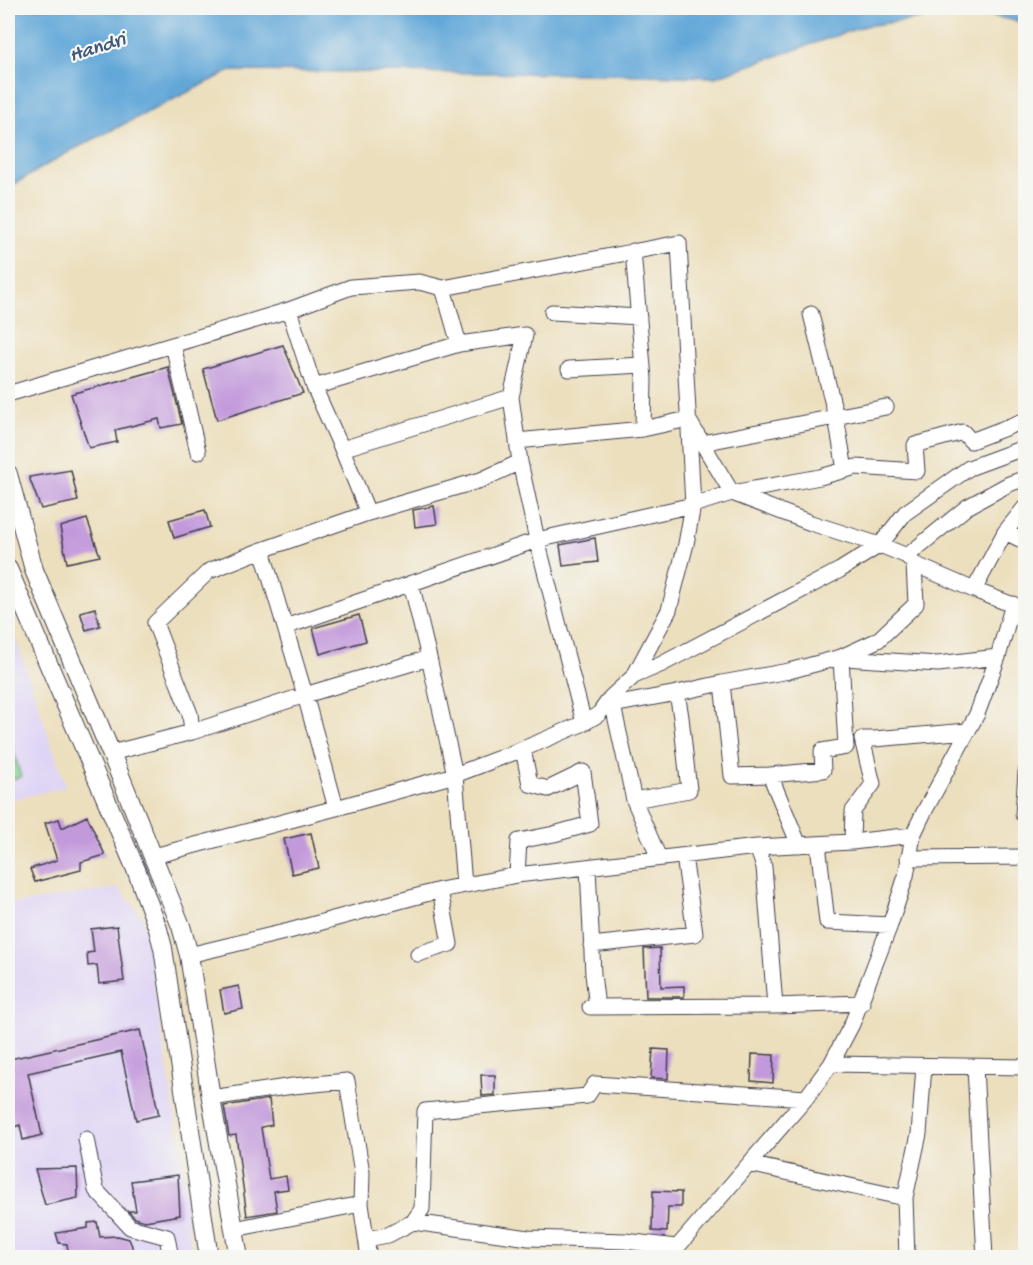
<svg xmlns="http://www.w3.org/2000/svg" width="1033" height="1265" font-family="'Gochi Hand',sans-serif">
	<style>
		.built { fill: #dfd4f5 }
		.green { fill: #83d393; stroke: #527a67; stroke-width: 1.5 }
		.water { fill: #62a7d8; stroke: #42648a; stroke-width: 1.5 }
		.building { fill: #c299db }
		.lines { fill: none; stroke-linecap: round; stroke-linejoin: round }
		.minor-casing { stroke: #403e4e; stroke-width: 17 }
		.major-casing { stroke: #403e4e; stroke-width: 20 }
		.minor { stroke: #fff; stroke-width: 15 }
		.major { stroke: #fff; stroke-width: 18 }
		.labels { text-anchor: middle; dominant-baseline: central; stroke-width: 4.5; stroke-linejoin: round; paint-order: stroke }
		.water-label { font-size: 21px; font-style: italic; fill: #3c577a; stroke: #f6f6f2 }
	</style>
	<rect width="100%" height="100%" fill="#f6f6f2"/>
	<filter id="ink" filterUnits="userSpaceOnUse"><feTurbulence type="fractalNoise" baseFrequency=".0167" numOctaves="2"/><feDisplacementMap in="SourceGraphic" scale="12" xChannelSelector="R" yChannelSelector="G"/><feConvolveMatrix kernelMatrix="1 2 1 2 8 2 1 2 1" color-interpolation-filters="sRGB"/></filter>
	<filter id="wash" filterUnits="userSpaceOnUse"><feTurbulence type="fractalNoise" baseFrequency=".008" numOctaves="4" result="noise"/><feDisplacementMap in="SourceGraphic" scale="24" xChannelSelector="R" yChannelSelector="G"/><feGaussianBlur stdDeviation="1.35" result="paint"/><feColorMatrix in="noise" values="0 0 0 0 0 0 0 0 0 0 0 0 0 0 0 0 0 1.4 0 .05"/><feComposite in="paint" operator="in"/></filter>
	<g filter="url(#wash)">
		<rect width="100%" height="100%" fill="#ecdfbd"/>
		<!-- built -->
		<path class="built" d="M8,616L66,787L8,800Z
			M119,888L143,918L180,1147L192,1257L8,1258V905Z"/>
		<!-- green -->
		<path class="green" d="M8,732L21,777L8,780Z"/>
		<!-- water -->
		<path class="water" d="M8,8H1025L1026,23L973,12L864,26L715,77L609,74L230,71L70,151L8,188Z"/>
		<g id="blocks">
			<!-- building -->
			<path class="building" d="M283,345L303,393L217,420L203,369Z
				M168,367L182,424L161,428L159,419L115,430L117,442L89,448L71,394Z
				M71,470L78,501L41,509L29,477Z
				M434,506L437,524L415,527L413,510Z
				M205,510L210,527L174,538L169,520Z
				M87,519L100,556L67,563L60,527Z
				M595,538L598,562L563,566L560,545Z
				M95,608L100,626L86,630L80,612Z
				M359,615L366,641L320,654L313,628Z
				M87,816L105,855L81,862V870L35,882L30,869L57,860L45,823L59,819L62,828Z
				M311,833L319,868L292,874L284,839Z
				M117,926L124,981L99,984L97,965L88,966L87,953L94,952L91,929Z
				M660,948L661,987L684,986V997H646L644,949Z
				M239,986L243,1009L224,1013L220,990Z
				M140,1030L159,1115L136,1120L121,1052L28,1073L42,1135L23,1140L20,1125L14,1127L8,1098V1072L13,1071L10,1059Z
				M653,1049L669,1050L668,1079L651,1078Z
				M752,1054L774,1055L773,1083L751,1081Z
				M481,1075H495V1095L482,1096Z
				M269,1099L272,1125L261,1127L269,1179L286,1176L288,1189L274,1191L277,1211L247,1216L236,1135L229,1136L224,1106Z
				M77,1168L78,1198L45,1205L35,1169Z
				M178,1175L180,1215L145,1221L135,1218L128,1211H136L131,1181Z
				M653,1191L681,1192V1207H668L667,1232L652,1231Z
				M97,1222L100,1237L118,1236L129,1239L132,1246V1254L129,1257H69L67,1244L59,1243L56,1233L88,1228V1223Z"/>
		</g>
	</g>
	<g filter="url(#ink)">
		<use href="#blocks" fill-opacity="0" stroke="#403e4e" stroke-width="1.5"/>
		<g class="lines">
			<defs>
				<path id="minor" d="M633,251L644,379L643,429
					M289,310L314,387L342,449L368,513
					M552,312L639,317
					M811,314L836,417L845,470
					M173,345L198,452
					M569,369L643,365
					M314,387L459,344
					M8,394L289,310L351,287L419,282L443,288L679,243L693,505L686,544L669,610L634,676
					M511,397L520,462L537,540L584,723
					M517,441L643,429L688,419L732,493L811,523L880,545L907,556L914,564L974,590L1026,610
					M702,443L886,407
					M342,449L511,397L525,335L459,344L443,288
					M1005,532L1026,542
					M262,550L305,695L336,808
					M907,556L967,507L1009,484L1026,478
					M411,583L429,658
					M974,590L1005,532L1026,506
					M285,627L537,540L693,505L732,493L820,477L856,467L917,471L915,445L963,432L971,441L1026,420
					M844,658L938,664L998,657
					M722,683L732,776L770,775L799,845
					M611,697L634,800L659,858
					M613,705L677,693L722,683L789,671L841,657L878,640L916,604L914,564
					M192,732L190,714L155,623L209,571L262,550L368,513L481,480L520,462
					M111,753L192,732L305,695L429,658L455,775L464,885
					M1026,772L1023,814L1026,815
					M770,775L823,770L822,751L846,747L841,657
					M634,800L689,790L681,717L677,693
					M852,842L853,811L873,784L862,739H874L968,731
					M818,844L827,922L890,925
					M757,847L764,867L775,1006
					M154,856L336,808L455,775L523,749L584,723L599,714L611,697L634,676L662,664L840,570L880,545L905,513L969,468L1026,447
					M908,858L1024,857L1026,858
					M588,867L593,974L597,1007
					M517,875L519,841L554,834L590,824L583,772L548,789L530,784L523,749
					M591,945L695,934L684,856
					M418,954L450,944L440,890
					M189,955L289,931L440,890L517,875L757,847L852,842L913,835
					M590,1007L775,1006L862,1003
					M831,1064L1026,1067
					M975,1067L985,1258
					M211,1098L293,1086L347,1081L362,1173L361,1204L234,1229
					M86,1139L96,1190L130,1227L167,1237L171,1258
					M749,1164L905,1198L907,1258
					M905,1198L919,1134L924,1066
					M361,1204L369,1258
					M413,1222L529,1238L625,1241L676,1247
					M366,1239L388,1235L413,1222L422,1209L425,1111L587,1096L595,1084L806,1098
					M668,1258L806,1098L831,1064L852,1024L890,925L906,876L913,835L923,814L977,714L998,657L1013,604"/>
				<path id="major" d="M8,474L34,570L111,753L181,926L189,955L211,1098L239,1258
					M8,569L137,872L158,929L163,948L209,1258"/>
			</defs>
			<!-- minor casing -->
			<use href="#minor" class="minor-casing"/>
			<!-- major casing -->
			<use href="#major" class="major-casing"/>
			<!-- minor -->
			<use href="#minor" class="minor"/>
			<!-- major -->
			<use href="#major" class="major"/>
		</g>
	</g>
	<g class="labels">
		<!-- water labels -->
		<g class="water-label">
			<text transform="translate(98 49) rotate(-18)">Handri</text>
		</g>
	</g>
	<!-- margin -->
	<rect width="1033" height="1265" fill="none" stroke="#f6f6f2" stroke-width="30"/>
</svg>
